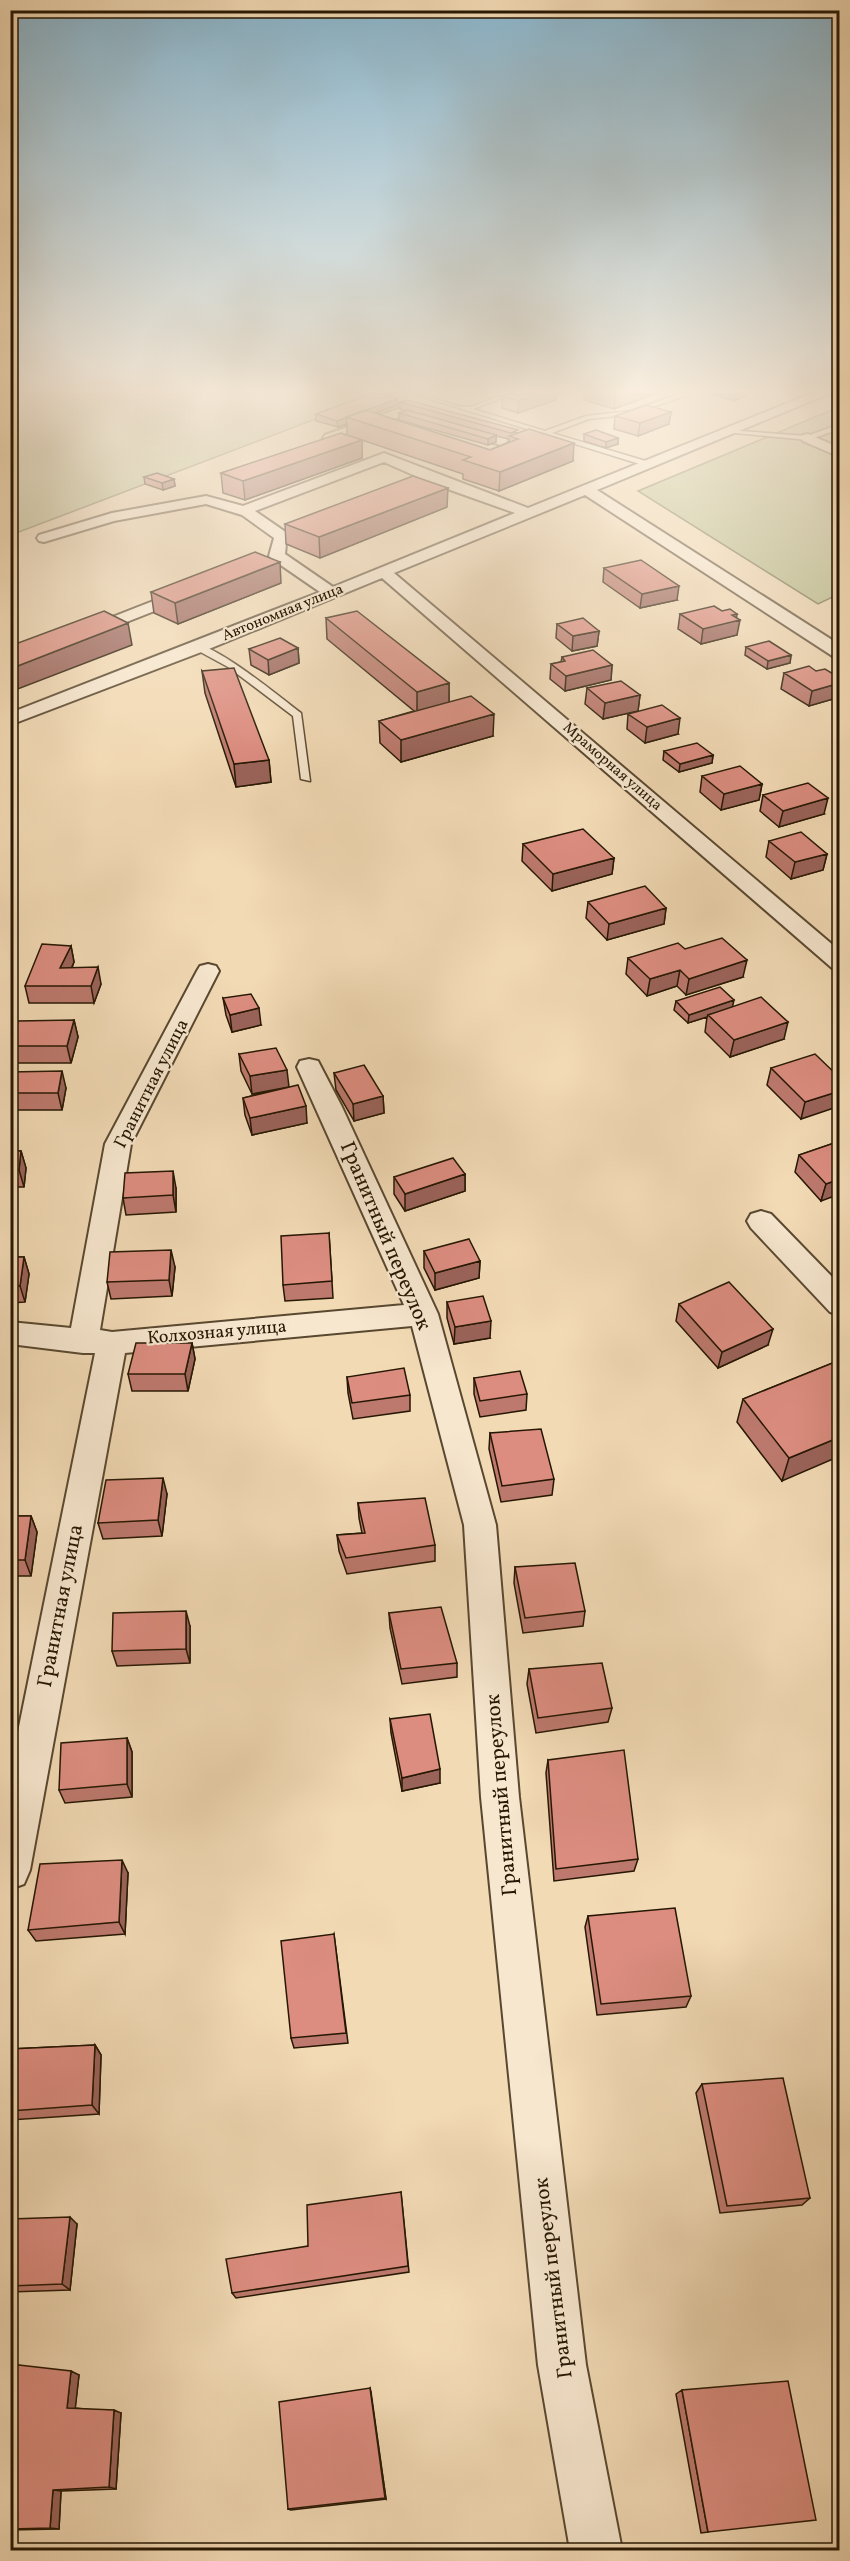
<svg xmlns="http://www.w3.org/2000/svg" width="850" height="2561" font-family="Vollkorn,serif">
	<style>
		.green { fill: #b9c08e; stroke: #706c48; stroke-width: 1.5 }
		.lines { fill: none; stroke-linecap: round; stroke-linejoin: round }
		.service-casing { stroke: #594830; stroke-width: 3 }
		.minor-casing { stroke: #594830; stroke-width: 4 }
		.service { fill: #f7e7cf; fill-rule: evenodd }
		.minor { fill: #f7e7cf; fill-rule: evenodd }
		.wall { fill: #bd796e; stroke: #261703; stroke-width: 1.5 }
		.shaded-wall { fill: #9a635a; stroke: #261703; stroke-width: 1.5 }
		.building { fill: #dc8d80; stroke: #261703; stroke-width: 1.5 }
		.labels { text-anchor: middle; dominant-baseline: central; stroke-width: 4.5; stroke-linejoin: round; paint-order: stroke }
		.far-street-label { font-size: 15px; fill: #261703; stroke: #f7e7cf }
		.street-label { font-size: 18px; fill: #261703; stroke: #f7e7cf }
		.near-street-label { font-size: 21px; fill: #261703; stroke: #f7e7cf }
	</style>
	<rect width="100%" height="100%" fill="#f2dab5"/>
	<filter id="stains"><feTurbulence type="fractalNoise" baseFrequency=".00333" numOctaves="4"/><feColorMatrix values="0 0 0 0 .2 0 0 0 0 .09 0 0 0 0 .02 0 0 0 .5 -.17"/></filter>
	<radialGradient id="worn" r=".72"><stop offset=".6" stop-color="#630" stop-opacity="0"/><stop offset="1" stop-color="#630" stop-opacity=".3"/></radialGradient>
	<!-- green -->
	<path class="green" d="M11,394H377L379,395L11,535Z
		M839,407V594L818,604L638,491Z"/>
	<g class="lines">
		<defs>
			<path id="service" d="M414,394C433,394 450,407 466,407C480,407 495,394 512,394L473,409L545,431L586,416L631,411L679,394H689L634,414L589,419L552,433L649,462L646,466Z
				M840,424V429L808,440L724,432L727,430L807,436Z
				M195,645C215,643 282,699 301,713L310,781L301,779L293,716L228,667L195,649Z"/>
			<path id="minor" d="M810,394H828L597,490L840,645V658L834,657L585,495L394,573L840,951V970L832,968L382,578L204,651L10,725V713L320,592L272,559L269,556L274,538L242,515L206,504L114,521L44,542L39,541L37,538L39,535L112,513L206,496L243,506L384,453L528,508ZM384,462L429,482L394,494L392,497L394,500H404L442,487L515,513L333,587L285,554L286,544L327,529L329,526L327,523H317L287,533L255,511Z
				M398,409L506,438L508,441L501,445L399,417L335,441L330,442L323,438L325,435Z
				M808,434L840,448V457L803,441L801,438L803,435Z
				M189,587L195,589L197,592L195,595L10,668V657Z
				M208,964L216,966L219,971L131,1144L100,1330L112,1332L404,1305L297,1067L300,1061L309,1059L318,1061L342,1107L438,1314L496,1525L519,1797L586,2365L622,2550H570L538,2365L481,1797L464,1525L412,1326L125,1353L30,1870L24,1884L10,1889V1771L95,1353H83L10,1344V1322L71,1328L105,1144L197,971L200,966Z
				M761,1211L771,1214L840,1285V1315L830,1312L751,1228L747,1221L751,1214Z"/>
		</defs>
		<!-- service casing -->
		<use href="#service" class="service-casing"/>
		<!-- minor casing -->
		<use href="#minor" class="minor-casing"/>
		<!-- service -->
		<use href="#service" class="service"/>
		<!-- minor -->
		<use href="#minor" class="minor"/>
	</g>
	<!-- wall -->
	<path class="wall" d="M506,394H557L556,400L518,413L502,408V396Z
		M584,394H654L614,409L584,400Z
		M711,394H747V395L734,401Z
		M397,399L398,405L375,413L490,450L509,442V439L496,436V442L488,445L399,420V413L406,411L400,409V402L518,433L573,461L499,491L463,479V474L362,440V458L245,500L223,493L221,473L347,435V424L338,427L316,421V414Z
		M671,412L669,424L638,436L614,429L615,416Z
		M584,434L618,438V444L606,448L584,441Z
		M144,477L174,479L175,486L163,490L145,484Z
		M447,507L320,558L286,544L285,524Z
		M604,568L677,600L640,608L603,582Z
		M281,583L178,624L154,613L151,592Z
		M722,611L736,618L737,635L701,644L678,629L680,614Z
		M326,618L449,683V702L493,736L401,762L380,743L379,721L414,711L327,639Z
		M557,624L599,631L597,646L572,651L556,638Z
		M746,647L791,655L790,663L767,669L745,655Z
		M298,648L299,663L269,675L251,665L249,649Z
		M562,657L612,665L611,680L565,691L550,679L551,664L561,662Z
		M202,671L269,760L271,782L236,787L205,693Z
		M816,671L840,678V697L809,706L781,689L784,673Z
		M587,688L640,695L638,711L603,719L585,704Z
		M628,714L678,734L645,743L627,729Z
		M664,751L713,755L712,763L679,772L663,760Z
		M702,776L762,784L759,800L721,810L700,792Z
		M763,795L824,814L779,827L760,811Z
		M769,841L827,854L823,870L791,879L766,857Z
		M523,844L614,858L612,874L552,891L522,861Z
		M588,902L666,908L664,924L607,940L586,918Z
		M71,946L74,962L72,968L101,984L94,1003H29L25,986Z
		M685,949L743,977L686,995L677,986L647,996L626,974L628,958Z
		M223,998L261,1025L232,1032L226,1015Z
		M676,1001L733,1007L784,1039L730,1057L705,1032L707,1017L688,1023L674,1010Z
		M74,1020L78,1037L71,1063H17L12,1046Z
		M239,1054L289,1087L307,1123L252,1135L245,1115L243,1098L288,1087L252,1094L241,1071Z
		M771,1068L840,1078L801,1119L767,1085Z
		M10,1072L66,1088L62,1110H10Z
		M334,1073L383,1096L384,1113L354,1121L336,1090Z
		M840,1141L821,1201L795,1172L799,1155Z
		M10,1151H21L26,1168L24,1187H10Z
		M465,1174V1191L405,1211L394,1194V1177Z
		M176,1188V1212L126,1215L123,1198Z
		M329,1233L333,1298L285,1301L283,1285Z
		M424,1251L480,1261L479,1278L435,1290L424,1268Z
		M10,1257H24L29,1274L25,1302L10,1303Z
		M175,1267L172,1296L111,1299L107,1282Z
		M447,1302L490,1338L454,1344L447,1318Z
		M679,1304L768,1345L718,1368L676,1321Z
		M192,1343L195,1359L188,1391H132L128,1374Z
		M840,1360L782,1481L737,1422L743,1399Z
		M347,1377L410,1395V1411L353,1419L348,1393Z
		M474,1378L527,1394L526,1410L480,1417L474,1394Z
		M490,1433L554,1479L552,1495L501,1502L489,1449Z
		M840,1491V1513L834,1506Z
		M167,1494L162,1536L103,1539L98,1523Z
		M358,1503L435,1545V1561L347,1574L339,1551L337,1535L362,1533L359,1518Z
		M10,1516H31L37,1532L31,1576H10Z
		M515,1567L585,1611L583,1626L523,1633L514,1583Z
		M389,1613L457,1663V1677L402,1684L390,1628Z
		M190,1626V1663L117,1666L112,1651Z
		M529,1669L612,1708L608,1722L536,1733L527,1684Z
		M390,1719L440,1783L402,1791L391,1733Z
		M127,1738L132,1752V1797L65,1803L59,1790Z
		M548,1760L638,1859L634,1871L554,1881L546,1773Z
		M128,1873L125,1934L36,1941L28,1930Z
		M588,1916L691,1996L686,2007L597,2015L585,1927Z
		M334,1934L348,2043L294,2048L291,2038Z
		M95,2045L101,2055L99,2114L10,2120V2049Z
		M702,2084L810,2198L802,2205L720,2213L696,2093Z
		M401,2192L409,2272L236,2298L232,2293L308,2246Z
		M10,2219L77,2224L70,2290L10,2292Z
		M10,2364L79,2375L75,2408L121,2413L116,2489L61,2491L59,2529L10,2530Z
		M370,2388L386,2499L291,2510L288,2509Z
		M682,2390L708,2532L701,2533L676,2394Z"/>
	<!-- shaded-wall -->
	<path class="shaded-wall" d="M537,394H557L556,400L518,413L519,401Z
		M615,394H654L614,409Z
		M735,394H747V395L734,401Z
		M397,399L398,405L356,420L347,417Z
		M671,412L669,424L638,436L640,423Z
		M346,417L347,424L338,427L337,421Z
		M496,435V442L488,445V439Z
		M618,438V444L606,448V442Z
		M362,440V458L245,500L243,481Z
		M574,443L573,461L499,491L500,472Z
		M174,479L175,486L163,490L162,483Z
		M448,488L447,507L320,558L319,537Z
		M280,562L281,583L178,624L175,603Z
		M679,586L677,600L640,608L642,594Z
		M737,614L736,621L740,620L737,635L701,644L703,629L732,615Z
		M128,623L132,645L10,692V669Z
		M599,631L597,646L572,651L573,636Z
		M298,648L299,663L269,675L268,660Z
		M791,655L790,663L767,669L768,661Z
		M612,665L611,680L565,691L566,676Z
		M449,683V705L417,714V692Z
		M840,683V697L809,706L812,691Z
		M640,695L638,711L603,719L605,703Z
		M494,714L493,736L401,762V740Z
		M680,718L678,734L645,743L647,727Z
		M713,755L712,763L679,772L680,764Z
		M269,760L271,782L236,787L234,764Z
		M762,784L759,800L721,810L724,794Z
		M828,798L824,814L779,827L783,811Z
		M827,854L823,870L791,879L795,862Z
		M614,858L612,874L552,891L553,874Z
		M666,908L664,924L607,940L609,924Z
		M71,946L74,962L64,985L60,968Z
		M747,960L743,977L686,995L689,979Z
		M98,967L101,984L94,1003L91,986Z
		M680,970L677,986L647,996L650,979Z
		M734,1000L732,1009L708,1015L707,1017L688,1023L689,1015Z
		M259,1008L261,1025L232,1032L230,1015Z
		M74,1020L78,1037L71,1063L67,1046Z
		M788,1022L784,1039L730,1057L734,1040Z
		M287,1070L289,1087L252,1094L250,1076Z
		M62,1071L66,1088L62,1110L58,1093Z
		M840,1091V1106L801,1119L805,1102Z
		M383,1096L384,1113L354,1121L353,1104Z
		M306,1106L307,1123L252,1135L250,1118Z
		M21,1151L26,1168L24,1187L19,1170Z
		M173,1171L176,1188V1212L173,1195Z
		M465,1174V1191L405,1211V1194Z
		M840,1179V1194L821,1201L826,1184Z
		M171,1250L175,1267L172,1296L169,1280Z
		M24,1257L29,1274L25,1302L20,1286Z
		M480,1261L479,1278L435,1290V1273Z
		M491,1321L490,1338L454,1344L455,1327Z
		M773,1329L768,1345L718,1368L722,1352Z
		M192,1343L195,1359L188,1391L185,1374Z
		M840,1437V1456L782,1481L789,1458Z
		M163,1478L167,1494L162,1536L158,1520Z
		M31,1516L37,1532L31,1576L25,1560Z
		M186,1611L190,1626V1663L186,1649Z
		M127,1738L132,1752V1797L127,1784Z
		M440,1769V1783L402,1791V1778Z
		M122,1860L128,1873L125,1934L119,1922Z
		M95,2045L101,2055L99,2114L92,2105Z
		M70,2217L77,2224L70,2290L62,2284Z
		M71,2371L79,2375L75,2411L67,2408Z
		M370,2388L371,2392L386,2499L385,2498Z
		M114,2410L121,2413L116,2489L109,2487Z
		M53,2490L61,2491L59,2529L50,2528Z"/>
	<!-- building -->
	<path class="building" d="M371,394H382L397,399L337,421L316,414Z
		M506,394H537L519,401L502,396Z
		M407,400L518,430L511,433L400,402Z
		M646,405L671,412L640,423L615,416Z
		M365,410L490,450L518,439L509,436L529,429L574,443L500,472L463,460L471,457L346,417Z
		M407,410L496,435L488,439L399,413Z
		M596,430L618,438L606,442L584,434Z
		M341,433L362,440L243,481L221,473Z
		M157,473L174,479L162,483L144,477Z
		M413,476L448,488L319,537L285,524Z
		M255,552L280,562L175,603L151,592Z
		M641,560L679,586L642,594L604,568Z
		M714,606L722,611L730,609L737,614L732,615L740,620L703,629L680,614Z
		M104,611L128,623L10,669V646Z
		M357,611L449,683L417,692L326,618Z
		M583,618L599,631L573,636L557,624Z
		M280,638L298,648L268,660L249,649Z
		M769,641L791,655L768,661L746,647Z
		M593,650L612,665L566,676L551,664L565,661L562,657Z
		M809,666L816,671L825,669L840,678V683L812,691L784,673Z
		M234,668L269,760L234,764L202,671Z
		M621,681L640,695L605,703L587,688Z
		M471,696L494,714L401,740L379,721Z
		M662,705L680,718L647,727L628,714Z
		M697,743L713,755L680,764L664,751Z
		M740,766L762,784L724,794L702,776Z
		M808,783L828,798L783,811L763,795Z
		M583,829L614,858L553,874L523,844Z
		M801,832L827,854L795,862L769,841Z
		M645,886L666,908L609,924L588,902Z
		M722,938L747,960L689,979L680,970L650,979L628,958L678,943L685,949Z
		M42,944L71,946L60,968L98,967L91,986H25Z
		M720,987L734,1000L689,1015L676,1001Z
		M251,994L259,1008L230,1015L223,998Z
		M761,997L788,1022L734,1040L708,1015Z
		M74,1020L67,1046H12L18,1021Z
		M276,1048L287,1070L250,1076L239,1054Z
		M815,1054L840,1078V1091L805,1102L771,1068Z
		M364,1065L383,1096L353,1104L334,1073Z
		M62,1071L58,1093H10V1072Z
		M298,1085L306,1106L250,1118L243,1098Z
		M840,1141V1179L826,1184L799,1155Z
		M10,1151H21L19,1170H10Z
		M453,1158L465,1174L405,1194L394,1177Z
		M173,1171V1195L123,1198L125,1173Z
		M329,1233L332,1281L283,1285L281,1236Z
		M469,1239L480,1261L435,1273L424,1251Z
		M171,1250L169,1280L107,1282L110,1252Z
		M10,1257H24L20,1286H10Z
		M729,1282L773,1329L722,1352L679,1304Z
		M483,1296L491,1321L455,1327L447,1302Z
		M136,1343H192L185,1374H128Z
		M840,1360V1437L789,1458L743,1399Z
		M404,1368L410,1395L352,1403L347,1377Z
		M520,1371L527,1394L480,1401L474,1378Z
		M541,1429L554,1479L502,1486L490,1433Z
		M163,1478L158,1520L98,1523L106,1480Z
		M425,1498L435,1545L346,1558L337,1535L365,1533L358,1503Z
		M10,1516H31L25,1560H10Z
		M575,1563L585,1611L525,1618L515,1567Z
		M441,1607L457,1663L401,1669L389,1613Z
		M186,1611V1649L112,1651L113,1613Z
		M602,1663L612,1708L538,1718L529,1669Z
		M430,1714L440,1769L402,1778L390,1719Z
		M127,1738V1784L59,1790L61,1743Z
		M624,1750L638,1859L556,1869L548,1760Z
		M122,1860L119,1922L28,1930L40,1864Z
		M675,1908L691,1996L601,2004L588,1916Z
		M334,1934L346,2033L291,2038L281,1941Z
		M95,2045L92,2105L10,2111V2049Z
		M783,2078L810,2198L727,2206L702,2084Z
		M401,2192L408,2266L232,2293L226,2259L308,2246L307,2205Z
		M70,2217L62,2284L10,2286V2219Z
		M10,2364L71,2371L67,2408L114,2410L109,2487L53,2490L50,2528L10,2529Z
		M788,2381L816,2520L708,2532L682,2390Z
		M370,2388L385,2498L288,2509L279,2402Z"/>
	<!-- sky -->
	<linearGradient id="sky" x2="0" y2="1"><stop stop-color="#89b7d0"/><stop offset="0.52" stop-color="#f9eede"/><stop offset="1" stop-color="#f9eede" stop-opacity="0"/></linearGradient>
	<rect width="850" height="753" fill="url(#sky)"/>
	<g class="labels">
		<!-- far-street labels -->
		<g class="far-street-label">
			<text transform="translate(283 613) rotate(-22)">Автономная улица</text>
			<text transform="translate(612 767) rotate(41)">Мраморная улица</text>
		</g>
		<!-- street labels -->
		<g class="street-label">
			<text transform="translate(152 1084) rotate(-63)">Гранитная улица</text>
			<text transform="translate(217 1333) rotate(-5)">Колхозная улица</text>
		</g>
		<!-- near-street labels -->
		<g class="near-street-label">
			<text transform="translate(385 1236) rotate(67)">Гранитный переулок</text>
			<text transform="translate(61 1606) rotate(-79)">Гранитная улица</text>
			<text transform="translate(502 1795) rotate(-95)">Гранитный переулок</text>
			<text transform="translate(554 2278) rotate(-97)">Гранитный переулок</text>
		</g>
	</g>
	<!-- margin -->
	<rect width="850" height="2561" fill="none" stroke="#f2dab5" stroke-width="36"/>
	<rect x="12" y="12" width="826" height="2537" fill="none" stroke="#261703" stroke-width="3"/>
	<rect x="18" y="18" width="814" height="2525" fill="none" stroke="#261703" stroke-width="1.5"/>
	<rect width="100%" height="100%" filter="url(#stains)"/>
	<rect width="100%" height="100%" fill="url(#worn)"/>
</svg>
